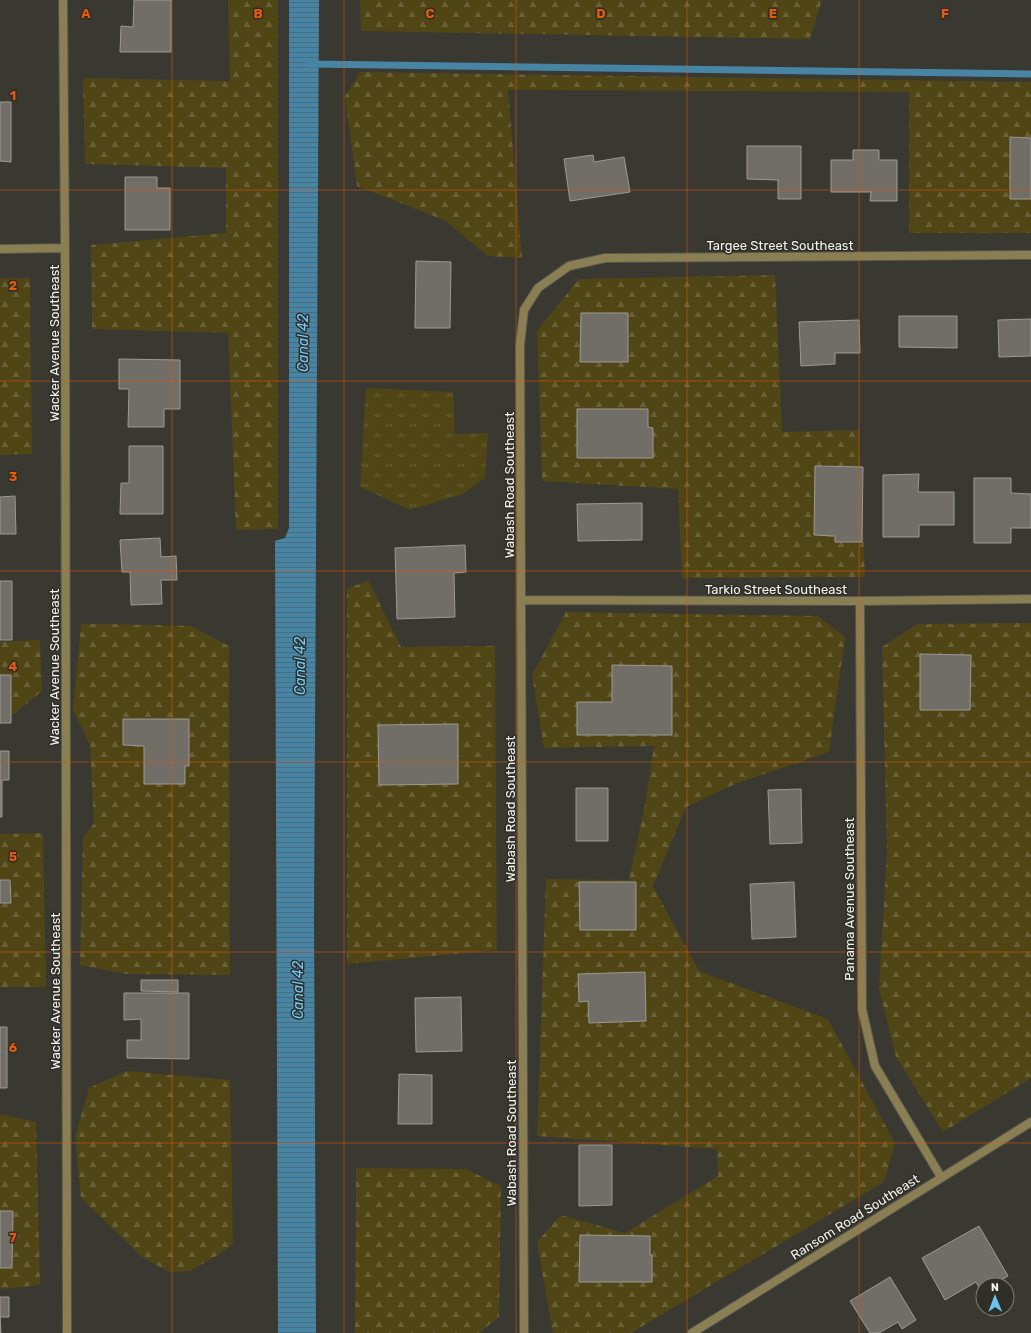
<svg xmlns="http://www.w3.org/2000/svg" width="1031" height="1333" font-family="Rubik,sans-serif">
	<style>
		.grass { fill: url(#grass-tufts) }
		.forest { fill: url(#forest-firs) }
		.water { fill: url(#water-rules) }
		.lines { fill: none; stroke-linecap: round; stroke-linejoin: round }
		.stream { stroke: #4885a4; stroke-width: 7 }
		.building { fill: #706e67; stroke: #9c9a93 }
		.street-casing { stroke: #57564f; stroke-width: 10 }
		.street { stroke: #897f53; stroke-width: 8 }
		.grid { fill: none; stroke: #e8590c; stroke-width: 1; stroke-opacity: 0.55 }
		.labels { text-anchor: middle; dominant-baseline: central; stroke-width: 3; stroke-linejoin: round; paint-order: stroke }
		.street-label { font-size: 13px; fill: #f4f3ef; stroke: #2f2e27 }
		.water-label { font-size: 14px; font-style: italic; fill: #72ccfb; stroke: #2f2e27 }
		.grid-label { font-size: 13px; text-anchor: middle; font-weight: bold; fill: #e8590c; stroke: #2f2e27; stroke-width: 3; stroke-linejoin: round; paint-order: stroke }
	</style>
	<defs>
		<pattern id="grass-tufts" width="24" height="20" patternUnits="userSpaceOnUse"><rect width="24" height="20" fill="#4f4515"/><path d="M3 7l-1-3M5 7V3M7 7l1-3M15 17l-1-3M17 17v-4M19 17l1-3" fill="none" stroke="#696037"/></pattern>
		<pattern id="forest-firs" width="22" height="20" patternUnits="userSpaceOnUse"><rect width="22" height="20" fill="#4f4515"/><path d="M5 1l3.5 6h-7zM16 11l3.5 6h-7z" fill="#696037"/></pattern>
		<pattern id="water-rules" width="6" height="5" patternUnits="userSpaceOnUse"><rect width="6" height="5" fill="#4885a4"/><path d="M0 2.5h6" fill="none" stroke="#486d7f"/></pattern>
	</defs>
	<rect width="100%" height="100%" fill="#393831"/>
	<!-- grass -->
	<path class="grass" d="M366,388L453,392L455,434L488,433L485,478L463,494L410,510L360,487Z"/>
	<!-- forest -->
	<path class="forest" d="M228,0H278V529L236,530L228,333L92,329L91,245L226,233V168L85,164L83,78L230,81Z
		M360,0H822L810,39L361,31Z
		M360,72L1031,82V233H909V92L508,90L522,258L488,256L444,220L357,186L345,96Z
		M775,275L782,432L859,430L865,577L682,578L678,489L542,481L537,331L579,279Z
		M0,278H30L32,454L0,455Z
		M368,580L401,647L495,646L497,950L347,964V589Z
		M566,612L818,616L845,637L829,752L735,784L686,807L653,886L699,971L828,1019L895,1143L884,1182L631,1333H553L537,1242L561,1215L625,1233L718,1176L717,1149L537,1136L546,879L629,880L644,810L654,746L544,748L532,675Z
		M1031,623V1078L943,1132L896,1057L879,989L887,851L882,647L917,624Z
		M81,624H111L191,626L229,646L230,975L126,974L80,965L83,838L94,823L90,745L73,710Z
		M40,640L42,691L0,725V642Z
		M43,833L46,987H0V834Z
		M127,1071L230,1080L233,1244L218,1255L190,1271L169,1272L142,1257L81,1198L75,1137L89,1088Z
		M0,1114L36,1122L40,1285L0,1289Z
		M356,1168L466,1169L501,1186L499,1317L479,1333H355Z"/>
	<!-- water -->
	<path class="water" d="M289,0H319L314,917L316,1333H278L275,541L285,538L289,528Z"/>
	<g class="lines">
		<!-- stream -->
		<path class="stream" d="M309,64L1031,74"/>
	</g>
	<!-- building -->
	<path class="building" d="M134,0H171V52H120L121,26L133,27Z
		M0,102H11V162L0,161Z
		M1010,137L1031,138V199H1010Z
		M747,146H801V199H778V180L747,179Z
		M853,150H879V160H897V201H870L871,192H831V160H853Z
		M593,155L594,162L624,157L630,192L570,201L564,159Z
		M125,177H157V188H170V230H125Z
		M416,261L451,262L450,328H415Z
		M581,313H628V362H580Z
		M899,316H957V348L899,347Z
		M1031,319V356L999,357L998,320Z
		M859,320L860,353H835V364L801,366L799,322Z
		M119,359L180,360V409H164V427H128L129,389H119Z
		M577,409H648V427L653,428V458H577Z
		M129,446H163V514H120L121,483H129Z
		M815,466L863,467L862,542H835V536L814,535Z
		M919,474L918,492H954V525H919V537H883V475Z
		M974,478H1011V493L1031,494V528H1011V543H974Z
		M15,496L16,534H0V497Z
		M642,503V540L578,541L577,504Z
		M160,538L161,557L176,556L177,580H161L162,604L131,605L130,572H122L120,540Z
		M465,545L466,572L454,573L455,617L397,619L395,548Z
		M0,581H12V640H0Z
		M920,654L971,655L970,710H920Z
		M612,665L672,666V735H577V702H612Z
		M0,675H11V723H0Z
		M123,719H189V766H185V784H144V746L123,745Z
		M458,724V784L379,785L378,725Z
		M0,751H9V780H2V817H0Z
		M576,788H608V841H576Z
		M801,789L802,843L770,844L768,790Z
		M0,880H10L11,903H0Z
		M579,882H636V930H580Z
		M794,882L796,937L752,939L750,884Z
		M645,972L646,1021L589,1023L588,1001L579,1002L578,974Z
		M141,980H178V992L141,991Z
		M124,993H189V1059L127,1058V1040H141V1019L124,1020Z
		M461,997L462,1051L416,1052L415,998Z
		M0,1027H7V1088H0Z
		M399,1074L432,1075V1124H398Z
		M579,1145H612V1205L579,1206Z
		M0,1211H13L12,1268H0Z
		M979,1226L1008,1276L992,1285H983V1290L981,1291L976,1282L945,1300L922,1258Z
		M580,1235L650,1236V1255H652V1282H579Z
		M890,1277L916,1320L902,1329L898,1322L879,1333H870L850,1301Z
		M0,1297H9V1317H0L1,1333H0Z"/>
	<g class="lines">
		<defs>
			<path id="street" d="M63,0L65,248L67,1333
				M0,249L65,248
				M521,600L860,601L1031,599
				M860,601L862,1009L875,1066L941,1177
				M524,1333L520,345L524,310L538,288L569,266L605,258L1031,255
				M692,1333L1031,1122"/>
		</defs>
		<!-- street casing -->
		<use href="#street" class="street-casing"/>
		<!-- street -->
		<use href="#street" class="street"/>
	</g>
	<!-- grid -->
	<path class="grid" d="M172,0V1333M344,0V1333M516,0V1333M687,0V1333M859,0V1333M0,190H1031M0,381H1031M0,571H1031M0,762H1031M0,952H1031M0,1143H1031"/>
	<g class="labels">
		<!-- street labels -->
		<g class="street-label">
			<text x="780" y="245">Targee Street Southeast</text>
			<text transform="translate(54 343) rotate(-90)">Wacker Avenue Southeast</text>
			<text transform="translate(509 485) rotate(-90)">Wabash Road Southeast</text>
			<text x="776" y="589">Tarkio Street Southeast</text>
			<text transform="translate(54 667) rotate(-90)">Wacker Avenue Southeast</text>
			<text transform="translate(510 809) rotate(-90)">Wabash Road Southeast</text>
			<text transform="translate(849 899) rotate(-90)">Panama Avenue Southeast</text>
			<text transform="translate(55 991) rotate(-90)">Wacker Avenue Southeast</text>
			<text transform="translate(511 1133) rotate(-90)">Wabash Road Southeast</text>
			<text transform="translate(855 1217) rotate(-32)">Ransom Road Southeast</text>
		</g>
		<!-- water labels -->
		<g class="water-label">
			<text transform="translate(303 343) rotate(-90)">Canal 42</text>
			<text transform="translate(300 666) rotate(-90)">Canal 42</text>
			<text transform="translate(298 990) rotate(-90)">Canal 42</text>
		</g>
	</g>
	<g class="grid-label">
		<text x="86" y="18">A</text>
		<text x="258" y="18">B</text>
		<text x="430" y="18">C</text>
		<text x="601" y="18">D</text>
		<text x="773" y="18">E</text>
		<text x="945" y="18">F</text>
		<text x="13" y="100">1</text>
		<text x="13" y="290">2</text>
		<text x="13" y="481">3</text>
		<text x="13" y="671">4</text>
		<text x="13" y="861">5</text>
		<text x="13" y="1052">6</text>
		<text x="13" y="1242">7</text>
	</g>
	<!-- north arrow -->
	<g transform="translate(995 1297) rotate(359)"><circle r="19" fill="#2f2e27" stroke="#7e7d77"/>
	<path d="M0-3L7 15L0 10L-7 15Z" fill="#6ac3f1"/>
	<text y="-6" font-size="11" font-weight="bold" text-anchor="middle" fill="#f4f3ef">N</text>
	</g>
</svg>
